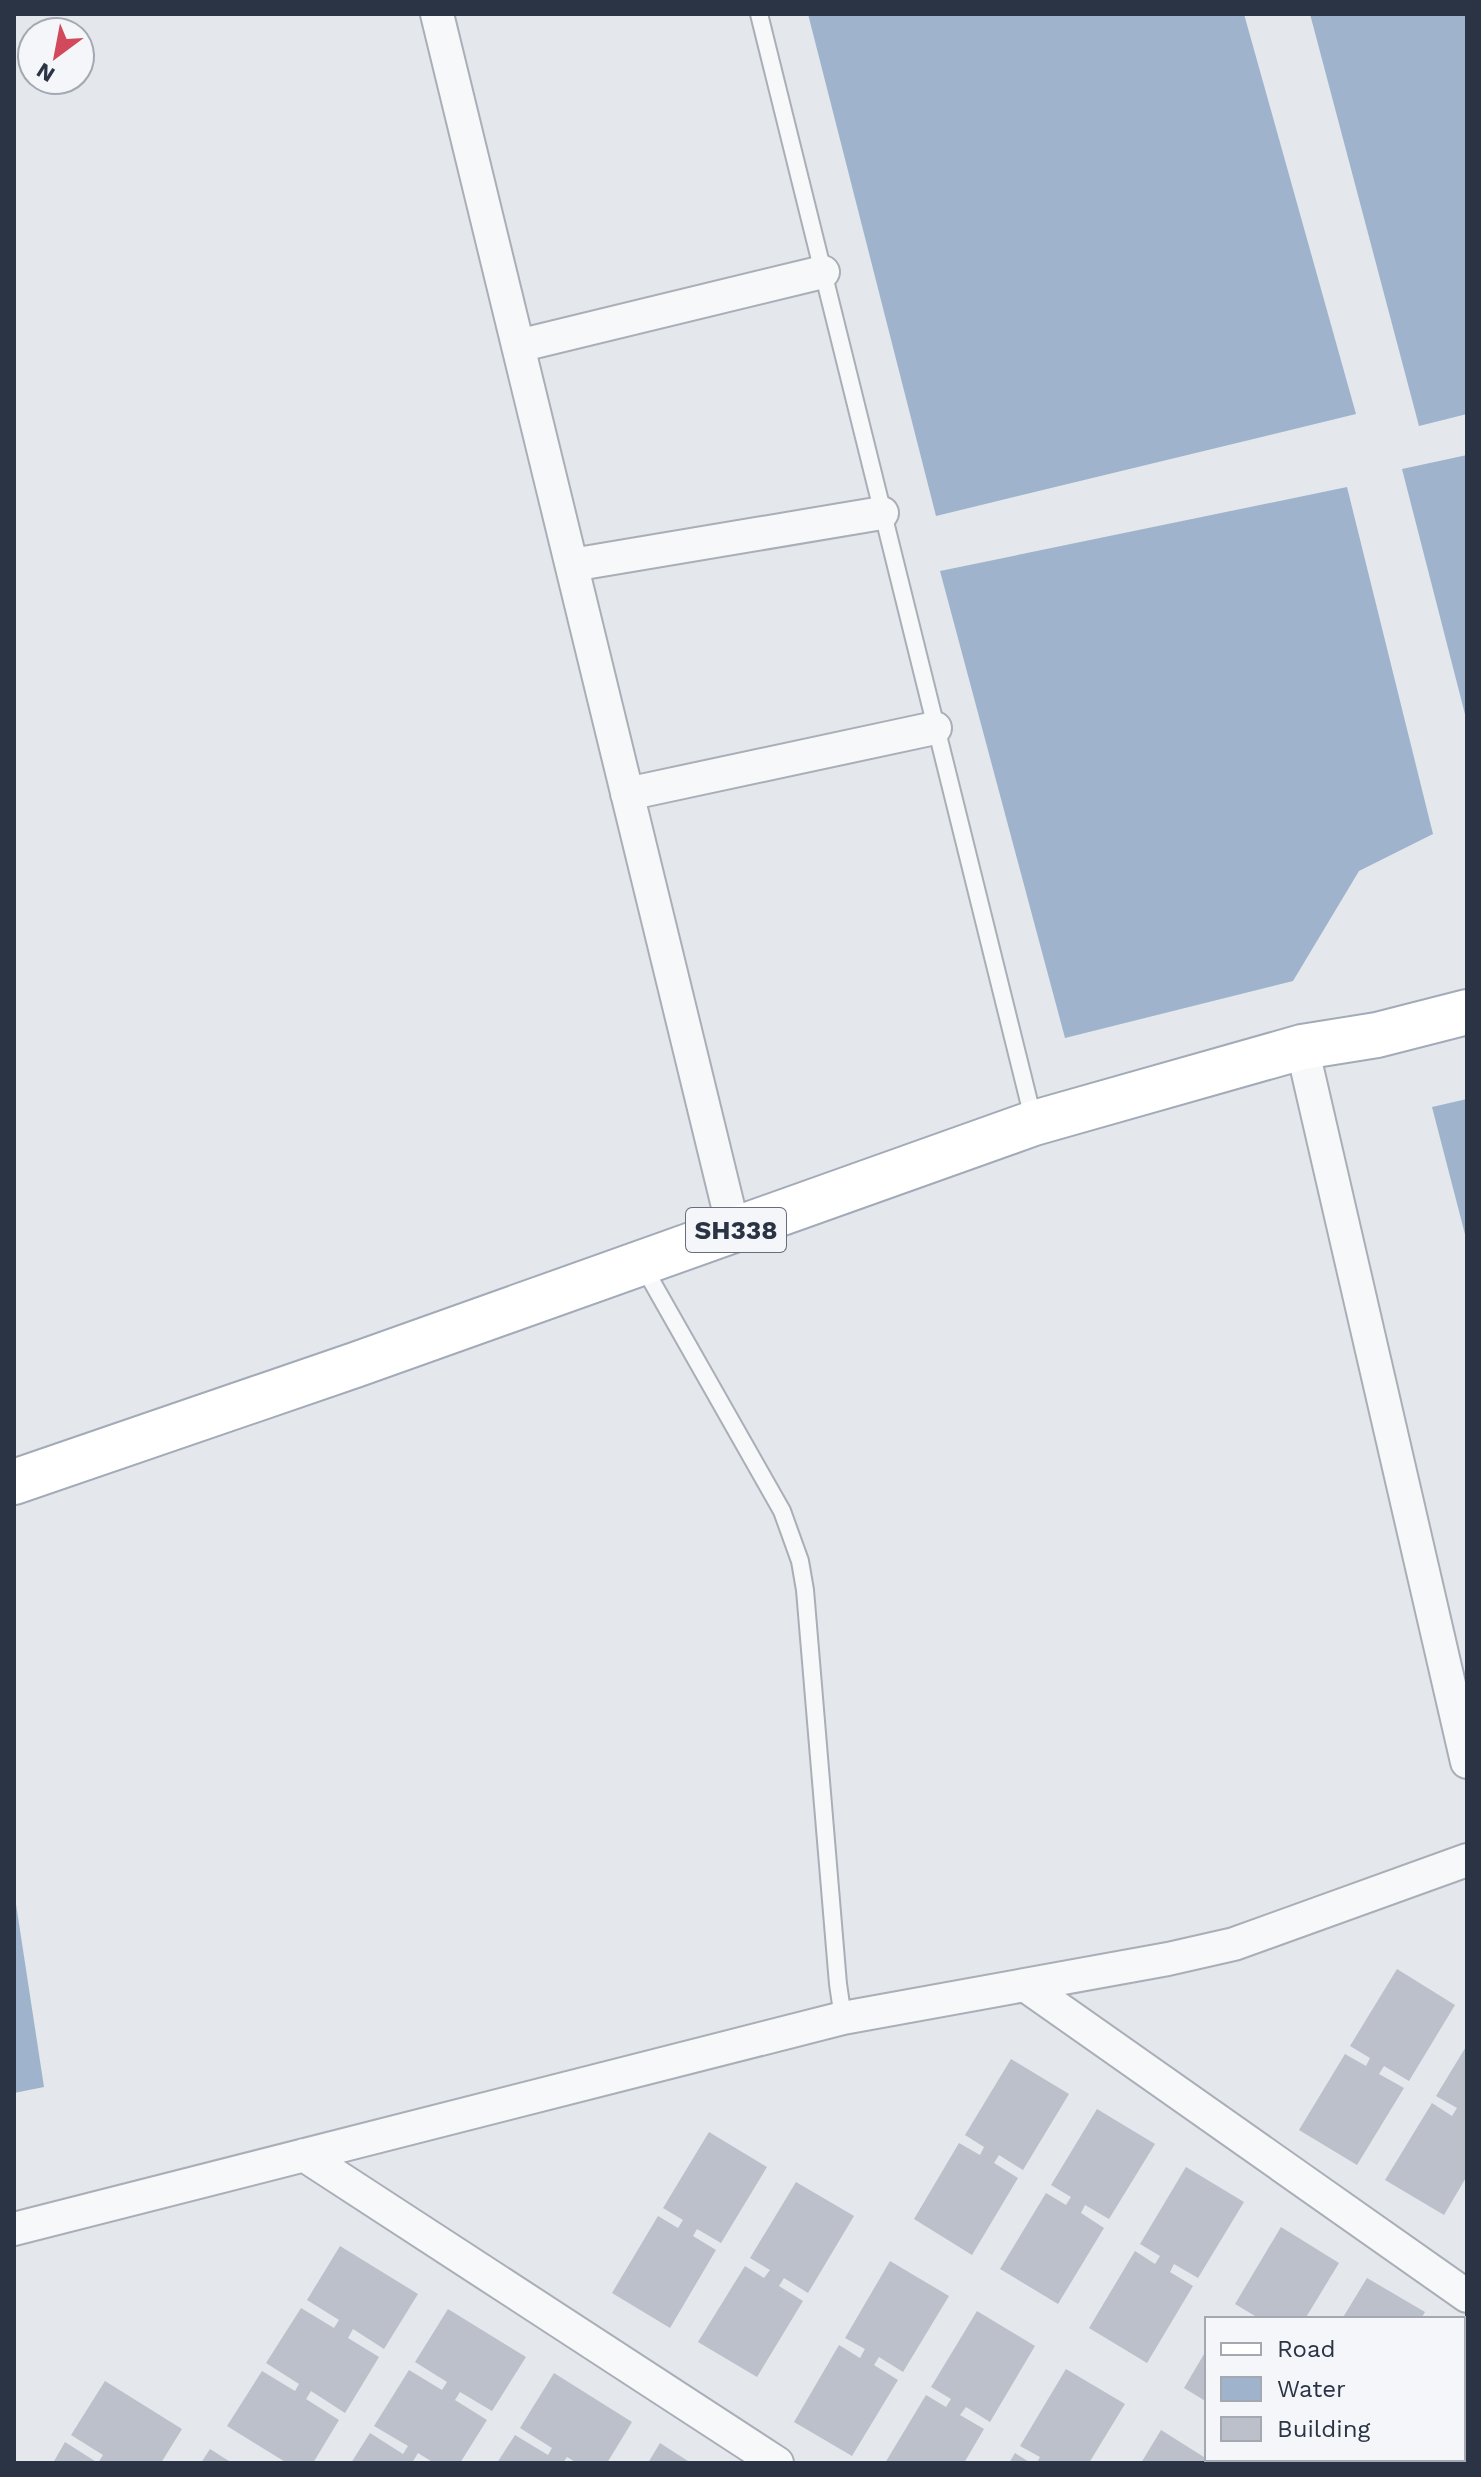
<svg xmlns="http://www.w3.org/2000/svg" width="1481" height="2477" font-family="'Work Sans',sans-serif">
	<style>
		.water { fill: #9fb4cc }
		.building { fill: #bbc0ca }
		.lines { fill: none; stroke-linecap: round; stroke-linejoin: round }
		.lane-casing { stroke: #a9aeb7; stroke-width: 20 }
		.street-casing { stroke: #a9aeb7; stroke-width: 36 }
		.primary-casing { stroke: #a3abb8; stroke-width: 48 }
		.lane { stroke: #f7f8fa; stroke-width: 16 }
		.street { stroke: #f7f8fa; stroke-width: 32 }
		.primary { stroke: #fff; stroke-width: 44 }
		.labels { text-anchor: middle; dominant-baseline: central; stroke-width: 6; stroke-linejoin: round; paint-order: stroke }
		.shield { fill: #f4f6f9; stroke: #676e7b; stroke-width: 2 }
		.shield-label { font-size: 26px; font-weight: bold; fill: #2b3445 }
	</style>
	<rect width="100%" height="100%" fill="#e4e7ec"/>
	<!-- water -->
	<path class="water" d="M808,14H1244L1356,414L936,516Z
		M1310,14H1467V414L1419,426Z
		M1467,455V722L1402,469Z
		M1347,487L1433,834L1359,871L1293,981L1065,1038L940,571Z
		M1467,1099V1242L1432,1107Z
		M14,1891L44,2087L14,2093Z"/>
	<!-- building -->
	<path class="building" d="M1397,1969L1455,2005L1409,2081L1384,2066L1379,2074L1404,2088L1357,2165L1299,2130L1345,2054L1366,2066L1370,2058L1350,2046Z
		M1467,2045V2176L1444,2215L1385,2180L1432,2103L1452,2116L1457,2108L1436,2096Z
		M1011,2059L1069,2094L1023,2170L999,2155L994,2163L1018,2178L972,2255L914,2219L959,2143L980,2155L984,2147L965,2135Z
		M1097,2109L1155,2144L1109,2219L1085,2205L1081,2213L1104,2228L1058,2304L1000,2269L1046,2193L1066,2205L1071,2197L1051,2185Z
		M709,2132L767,2167L721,2243L697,2229L693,2236L716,2250L670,2328L612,2293L658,2216L678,2228L683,2220L663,2208Z
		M1186,2167L1244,2202L1198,2278L1174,2264L1170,2272L1193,2286L1147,2363L1089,2328L1135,2251L1155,2264L1160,2256L1140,2244Z
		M796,2182L854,2216L808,2293L784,2278L779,2286L803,2301L757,2377L698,2342L745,2266L764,2278L770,2270L750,2258Z
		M1281,2227L1339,2263L1305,2319H1253L1255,2316L1235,2304Z
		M340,2246L418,2294L384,2349L353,2329L348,2338L379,2357L345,2413L311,2391L306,2399L339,2420L313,2463H287L227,2426L262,2371L295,2391L299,2384L266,2363L301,2308L334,2328L339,2320L307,2300Z
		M890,2261L949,2296L903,2372L879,2357L874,2365L898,2380L852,2456L794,2422L839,2345L860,2358L865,2349L845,2338Z
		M1367,2278L1425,2312L1421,2319H1342Z
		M448,2309L526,2357L492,2411L460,2392L455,2400L487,2420L460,2463H434L418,2453L412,2463H351L370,2433L403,2454L408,2446L374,2426L409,2370L442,2390L447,2382L415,2362Z
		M977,2311L1035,2346L990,2422L966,2407L960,2415L984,2429L964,2463H885L926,2395L946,2407L951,2399L931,2387Z
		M1207,2349V2402L1184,2388Z
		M1066,2369L1125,2404L1089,2463H1037L1040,2457L1020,2446Z
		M554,2373L632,2422L607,2463H577L567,2457L563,2463H497L515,2435L548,2455L552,2448L520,2428Z
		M105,2381L182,2429L161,2463H53L65,2442L98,2463L103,2455L71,2435Z
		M1161,2430L1207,2459L1216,2463H1141Z
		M660,2443L691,2463H648Z
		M210,2449L232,2463H201Z
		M1015,2453L1031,2463H1009Z
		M1305,2459H1337L1334,2463H1312Z"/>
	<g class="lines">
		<defs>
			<path id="lane" d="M759,14L1034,1122
				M643,1266L782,1511L800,1561L805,1590L838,1984L843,2018"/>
			<path id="street" d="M437,14L734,1231
				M518,346L823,272
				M572,565L882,513
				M627,794L935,728
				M1302,1047L1467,1762
				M1025,1985L1467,2296
				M304,2155L777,2463
				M14,2229L843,2018L1168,1959L1234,1944L1467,1860"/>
			<path id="primary" d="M14,1482L355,1365L1034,1123L1302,1047L1377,1035L1467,1012"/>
		</defs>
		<!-- lane casing -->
		<use href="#lane" class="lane-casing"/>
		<!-- street casing -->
		<use href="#street" class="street-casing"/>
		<!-- primary casing -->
		<use href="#primary" class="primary-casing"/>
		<!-- lane -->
		<use href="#lane" class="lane"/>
		<!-- street -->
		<use href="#street" class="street"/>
		<!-- primary -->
		<use href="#primary" class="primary"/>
	</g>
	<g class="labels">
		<!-- shield labels -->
		<rect class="shield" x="686" y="1208" width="100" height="44" rx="6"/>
		<g class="shield-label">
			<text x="736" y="1230">SH338</text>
		</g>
	</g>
	<!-- border -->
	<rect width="1481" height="2477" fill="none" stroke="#2b3445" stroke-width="32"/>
	<!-- legend -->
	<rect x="1205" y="2317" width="260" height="144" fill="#f4f6f9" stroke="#a4a8b1" stroke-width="2"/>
	<rect x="1221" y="2343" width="40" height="12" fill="#ffffff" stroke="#a4a8b1" stroke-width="2"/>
	<text x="1277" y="2357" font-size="24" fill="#2b3445">Road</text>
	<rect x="1221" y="2377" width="40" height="24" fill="#9fb4cc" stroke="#a4a8b1" stroke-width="2"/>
	<text x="1277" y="2397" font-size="24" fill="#2b3445">Water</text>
	<rect x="1221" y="2417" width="40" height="24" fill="#bbc0ca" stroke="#a4a8b1" stroke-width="2"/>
	<text x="1277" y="2437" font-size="24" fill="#2b3445">Building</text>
	<!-- north arrow -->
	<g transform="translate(56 56) rotate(212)"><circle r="38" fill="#f4f6f9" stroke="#a4a8b1" stroke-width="2"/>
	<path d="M0-6L14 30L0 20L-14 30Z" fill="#d1495b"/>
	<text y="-12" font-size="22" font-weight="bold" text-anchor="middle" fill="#2b3445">N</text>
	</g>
</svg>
